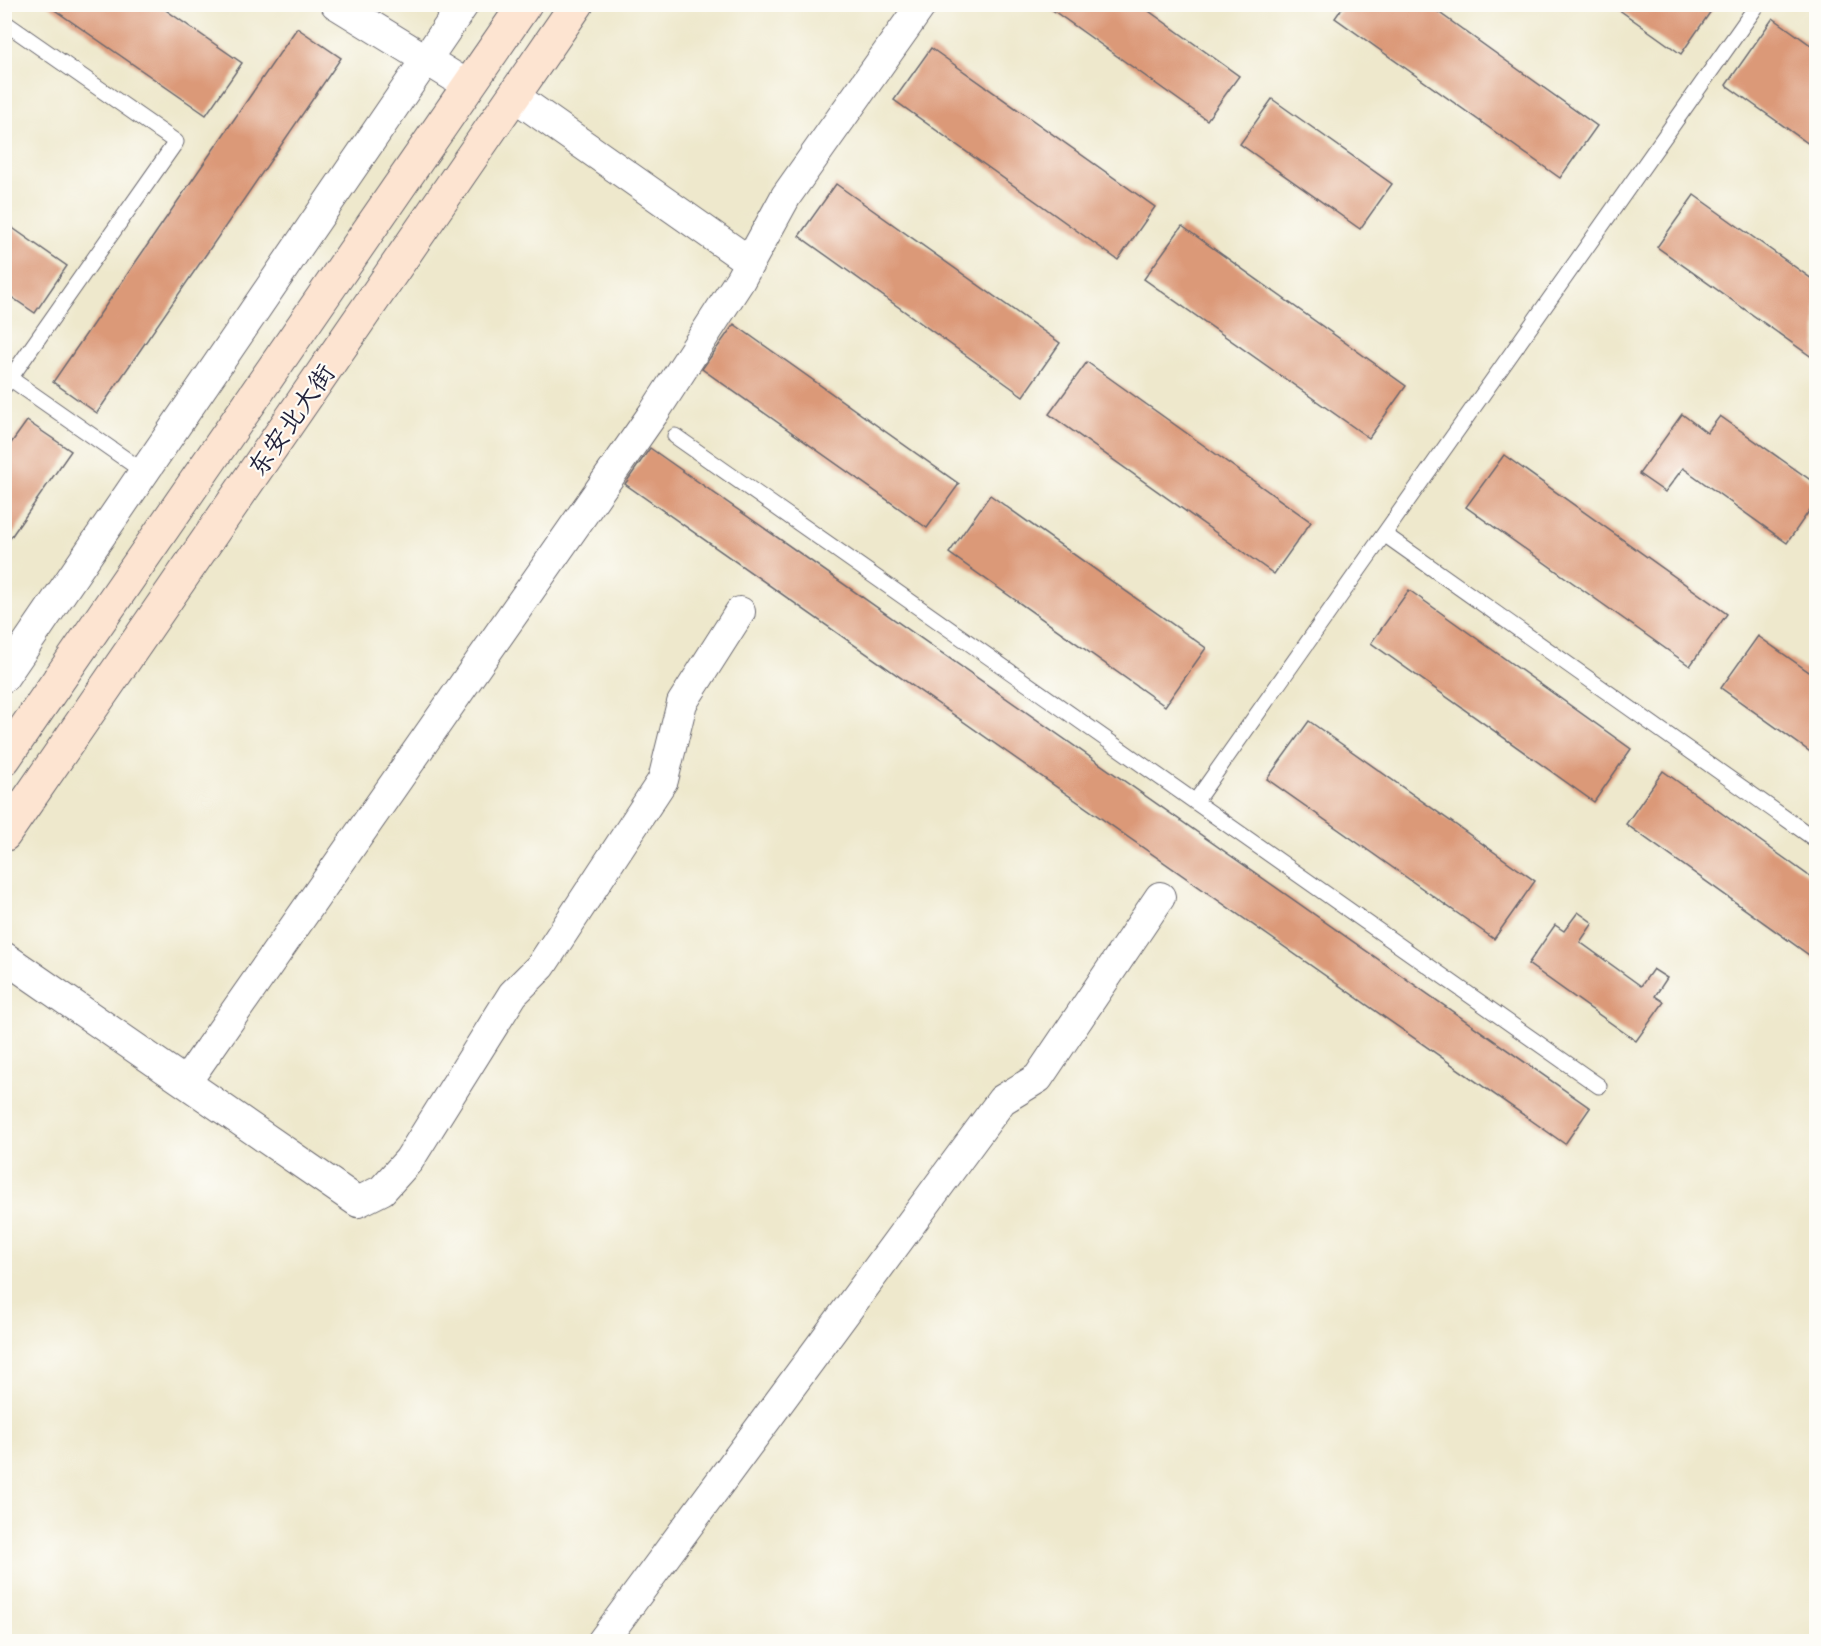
<svg xmlns="http://www.w3.org/2000/svg" width="1821" height="1646" font-family="Itim,'LXGW WenKai TC',sans-serif">
	<style>
		.building { fill: #db9978 }
		.lines { fill: none; stroke-linecap: round; stroke-linejoin: round }
		.lane-casing { stroke: #69676e; stroke-width: 17 }
		.street-casing { stroke: #69676e; stroke-width: 32 }
		.secondary-casing { stroke: #69676e; stroke-width: 35 }
		.lane { stroke: #fff; stroke-width: 15 }
		.street { stroke: #fff; stroke-width: 30 }
		.secondary { stroke: #fde4d1; stroke-width: 33 }
		.labels { text-anchor: middle; dominant-baseline: central; stroke-width: 4.5; stroke-linejoin: round; paint-order: stroke }
		.street-label { font-size: 26px; fill: #22223b; stroke: #fdfcf7 }
	</style>
	<rect width="100%" height="100%" fill="#fdfcf7"/>
	<filter id="ink" filterUnits="userSpaceOnUse"><feTurbulence type="fractalNoise" baseFrequency=".0167" numOctaves="2"/><feDisplacementMap in="SourceGraphic" scale="12" xChannelSelector="R" yChannelSelector="G"/><feConvolveMatrix kernelMatrix="1 2 1 2 8 2 1 2 1" color-interpolation-filters="sRGB"/></filter>
	<filter id="wash" filterUnits="userSpaceOnUse"><feTurbulence type="fractalNoise" baseFrequency=".008" numOctaves="4" result="noise"/><feDisplacementMap in="SourceGraphic" scale="24" xChannelSelector="R" yChannelSelector="G"/><feGaussianBlur stdDeviation="1.35" result="paint"/><feColorMatrix in="noise" values="0 0 0 0 0 0 0 0 0 0 0 0 0 0 0 0 0 1.4 0 .05"/><feComposite in="paint" operator="in"/></filter>
	<g filter="url(#wash)">
		<rect width="100%" height="100%" fill="#eee8cc"/>
		<g id="blocks">
			<!-- building -->
			<path class="building" d="M46,4H157L242,63L206,115Z
				M1044,4H1139L1239,76L1207,120Z
				M1345,4H1427L1597,126L1560,178L1335,18Z
				M1611,4H1716L1681,54Z
				M1773,18L1816,49V149L1726,85Z
				M297,28L341,58L97,413L53,382Z
				M931,48L1155,207L1118,260L894,100Z
				M1272,99L1392,184L1360,229L1240,144Z
				M836,184L1060,343L1023,396L799,236Z
				M1694,195L1816,282V360L1657,247Z
				M4,222L67,266L35,313L4,292Z
				M1182,226L1406,386L1369,438L1144,279Z
				M734,324L959,484L927,528L702,369Z
				M1087,362L1311,522L1274,574L1049,414Z
				M1682,414L1707,433L1720,416L1816,484V501L1787,543L1683,468L1665,492L1639,474Z
				M27,421L71,451L4,547V453Z
				M650,448L1590,1108L1565,1144L625,484Z
				M1504,455L1727,614L1690,666L1466,507Z
				M990,495L1206,648L1165,706L949,553Z
				M1409,590L1631,749L1594,802L1371,643Z
				M1758,636L1816,677V756L1721,688Z
				M1309,721L1535,881L1494,939L1267,779Z
				M1663,771L1816,881V960L1626,824Z
				M1578,912L1593,923L1580,942L1641,986L1653,969L1667,978L1655,996L1664,1002L1636,1041L1528,964L1555,925L1564,931Z"/>
		</g>
	</g>
	<g filter="url(#ink)">
		<use href="#blocks" fill-opacity="0" stroke="#69676e" stroke-width="1.5"/>
		<g class="lines">
			<defs>
				<path id="lane" d="M4,22L176,142L4,387
					M11,379L144,472
					M675,436L1599,1086
					M1384,534L1816,840
					M1195,802L1758,4"/>
				<path id="street" d="M336,4L469,86
					M514,96L750,262
					M4,677L464,4
					M4,957L358,1202L382,1190L409,1160L513,994L541,966L663,780L682,703L740,612
					M186,1082L655,411L740,280L786,196L922,4
					M602,1642L1002,1100L1038,1078L1160,897"/>
				<path id="secondary" d="M4,759L525,4
					M4,835L577,4"/>
			</defs>
			<!-- lane casing -->
			<use href="#lane" class="lane-casing"/>
			<!-- street casing -->
			<use href="#street" class="street-casing"/>
			<!-- secondary casing -->
			<use href="#secondary" class="secondary-casing"/>
			<!-- lane -->
			<use href="#lane" class="lane"/>
			<!-- street -->
			<use href="#street" class="street"/>
			<!-- secondary -->
			<use href="#secondary" class="secondary"/>
		</g>
	</g>
	<g class="labels">
		<!-- street labels -->
		<g class="street-label">
			<text transform="translate(291 420) rotate(-55)">东安北大街</text>
		</g>
	</g>
	<!-- margin -->
	<rect width="1821" height="1646" fill="none" stroke="#fdfcf7" stroke-width="24"/>
</svg>
